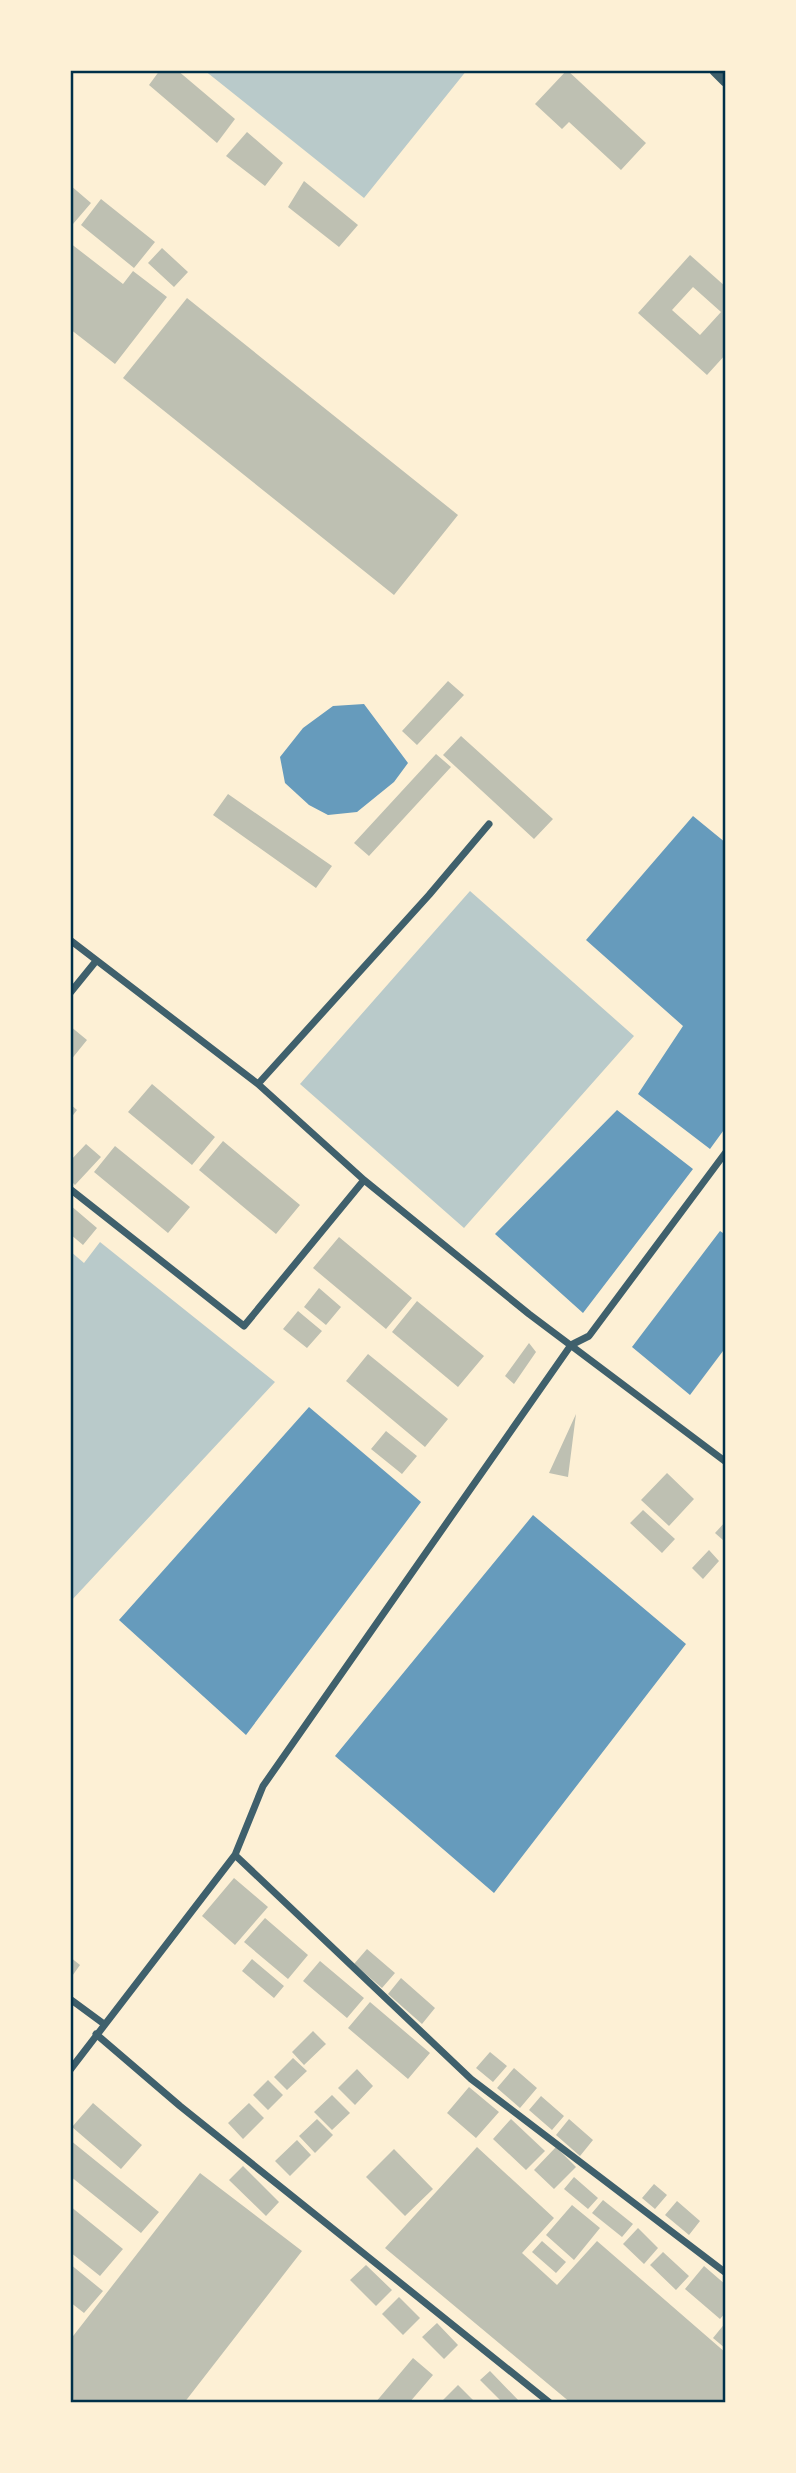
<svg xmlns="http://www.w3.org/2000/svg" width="796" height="2473" font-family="'Archivo Narrow',sans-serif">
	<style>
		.green { fill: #b9caca }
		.water { fill: #669bbc }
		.building { fill: #bec0b2; fill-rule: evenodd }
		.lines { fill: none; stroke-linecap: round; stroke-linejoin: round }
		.minor { stroke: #3f606c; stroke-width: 7 }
		.tertiary { stroke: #3f606c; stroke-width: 12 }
		.neatline { fill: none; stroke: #003049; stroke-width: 2.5 }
	</style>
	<rect width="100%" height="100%" fill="#fdf0d5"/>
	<!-- green -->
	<path class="green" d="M204,70H467L364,198Z
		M470,891L634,1036L464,1228L300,1084Z
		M100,1242L275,1382L71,1601L70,1251L84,1263Z"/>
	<!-- water -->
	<path class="water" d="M364,704L408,763L394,782L357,812L328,815L309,805L285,783L280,757L303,728L333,706Z
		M693,816L726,843V1127L710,1149L638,1094L683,1026L586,940Z
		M617,1110L693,1169L583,1313L495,1234Z
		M720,1231L726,1235V1347L690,1395L632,1347Z
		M309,1407L421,1502L246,1735L119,1620Z
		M533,1515L686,1644L494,1893L335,1756Z"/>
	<!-- building -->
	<path class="building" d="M160,70H177L235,119L217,143L149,85Z
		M567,70L646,143L621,170L569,122L562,129L535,104Z
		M247,132L283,163L265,186L226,156Z
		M304,181L358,225L339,247L288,207Z
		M70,185L91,203L73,224L70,222Z
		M101,199L155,242L134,268L81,225Z
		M70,243L123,284L133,271L167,297L115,364L70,329Z
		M162,248L188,272L174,287L148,263Z
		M690,255L726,287V354L707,375L638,313ZM693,287L721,312L700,335L672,310Z
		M187,298L458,515L394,595L123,378Z
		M448,681L464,695L417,745L402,731Z
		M461,736L553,819L534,839L443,755Z
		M436,754L451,767L369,856L354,843Z
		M228,794L332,866L316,888L213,815Z
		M70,1026L87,1040L70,1061Z
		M152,1084L215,1137L192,1165L128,1112Z
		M70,1104L77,1110L70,1119Z
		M223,1141L300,1205L276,1234L199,1170Z
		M86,1144L101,1157L75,1185L70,1180V1161Z
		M115,1146L190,1207L168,1233L94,1172Z
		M70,1205L97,1228L83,1245L70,1234Z
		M339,1237L412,1298L386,1329L313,1268Z
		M319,1288L341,1307L326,1325L304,1307Z
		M417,1301L484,1356L458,1387L392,1332Z
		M298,1311L322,1331L307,1348L283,1329Z
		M529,1343L536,1352L514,1384L505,1376Z
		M368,1354L448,1419L425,1447L346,1381Z
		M576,1414L568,1477L549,1473Z
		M386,1431L417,1456L402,1474L371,1449Z
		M667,1473L694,1499L669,1526L641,1500Z
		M643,1510L675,1539L662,1553L630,1523Z
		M726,1521V1539L724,1541L715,1533Z
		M709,1550L719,1561L703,1579L692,1568Z
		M234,1878L268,1907L235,1945L202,1916Z
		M265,1918L308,1955L288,1979L244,1942Z
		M367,1949L395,1973L382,1988L354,1964Z
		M70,1957L80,1965L70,1979Z
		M252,1959L284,1986L274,1998L242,1971Z
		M320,1961L364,1998L347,2018L303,1981Z
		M401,1978L435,2008L422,2024L388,1994Z
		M370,2002L430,2053L408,2079L348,2028Z
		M313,2031L326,2044L304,2065L292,2052Z
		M490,2052L507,2066L493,2082L476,2068Z
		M293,2058L307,2071L287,2090L274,2077Z
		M514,2068L537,2088L520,2108L497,2088Z
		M357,2069L373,2086L355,2105L338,2088Z
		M268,2080L283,2095L268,2110L253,2095Z
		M469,2087L499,2112L476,2138L447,2113Z
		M332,2095L350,2113L332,2130L314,2112Z
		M541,2096L564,2116L552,2130L529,2110Z
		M93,2103L142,2145L121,2169L72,2127Z
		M249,2103L264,2118L243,2139L228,2123Z
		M317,2119L333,2135L315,2153L299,2136Z
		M511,2119L545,2151L526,2170L493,2139Z
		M569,2119L593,2140L580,2156L556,2135Z
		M70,2140L159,2212L141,2233L70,2176Z
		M297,2140L311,2155L290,2176L275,2161Z
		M477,2147L554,2218L522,2253L557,2285L597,2241L726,2353V2403H571L385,2248Z
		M556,2147L576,2167L554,2189L534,2170Z
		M394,2149L433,2189L405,2216L366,2177Z
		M243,2166L279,2202L266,2216L229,2180Z
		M200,2173L302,2251L184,2403H70V2340Z
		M574,2177L598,2198L588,2209L564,2189Z
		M654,2184L667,2195L655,2209L642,2198Z
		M603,2200L633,2224L622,2237L592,2213Z
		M677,2201L700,2221L689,2235L665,2215Z
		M572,2205L600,2228L574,2260L546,2235Z
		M70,2206L123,2249L100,2276L70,2252Z
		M638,2228L658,2248L644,2264L623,2244Z
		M542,2241L566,2262L556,2273L532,2252Z
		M663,2252L689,2276L676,2290L650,2265Z
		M70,2264L103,2291L84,2313L70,2302Z
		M366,2265L392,2290L376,2306L350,2280Z
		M704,2266L726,2285V2312L720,2319L685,2289Z
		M399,2297L420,2318L403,2335L382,2314Z
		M726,2322V2349L713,2338Z
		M437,2323L458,2345L444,2359L422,2337Z
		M413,2358L433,2375L409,2403H375Z
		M490,2371L520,2402L519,2403H503L480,2380Z
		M458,2385L476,2403L442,2401Z"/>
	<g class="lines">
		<!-- minor -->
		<path class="minor" d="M70,940L258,1084L364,1180L529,1314L726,1462
			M70,993L96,961
			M258,1084L429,895L489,824
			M70,1189L244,1326L364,1180
			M235,1855L263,1786L571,1345L589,1336L726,1152
			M70,1999L104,2024
			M96,2034L180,2106L550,2403
			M70,2070L235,1855L471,2079L726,2273"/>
		<!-- tertiary -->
		<path class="tertiary" d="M715,70L726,81"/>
	</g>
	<!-- border -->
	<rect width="796" height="2473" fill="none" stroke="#fdf0d5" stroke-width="144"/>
	<rect x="72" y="72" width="652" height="2329" class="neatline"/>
</svg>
